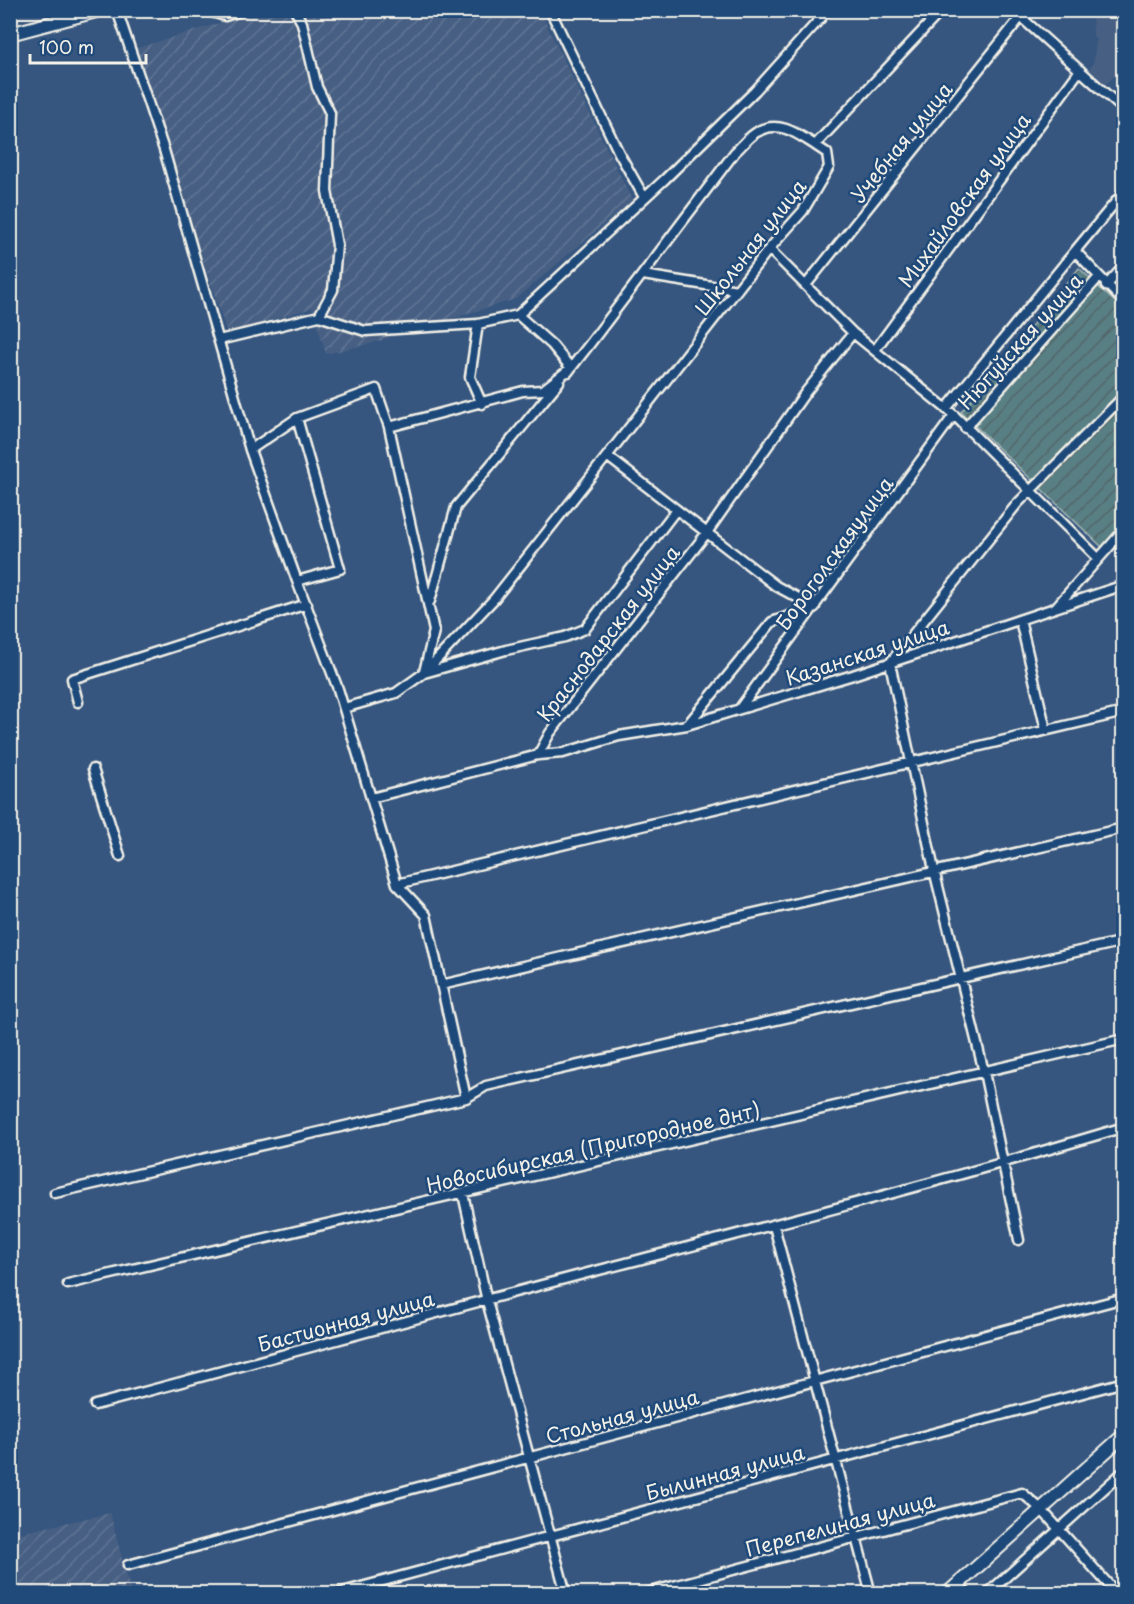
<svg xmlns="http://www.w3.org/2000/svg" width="1134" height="1604" font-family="'Playpen Sans',sans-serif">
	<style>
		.built { fill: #465f83 }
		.industrial { fill: url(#industrial-furrows) }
		.garden { fill: url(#garden-furrows); stroke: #a6b8b6; stroke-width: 1.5 }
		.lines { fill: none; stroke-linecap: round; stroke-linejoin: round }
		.street-casing { stroke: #f4f1e8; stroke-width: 13 }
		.secondary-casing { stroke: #f4f1e8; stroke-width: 16 }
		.street { stroke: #1f4a7a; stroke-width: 8 }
		.secondary { stroke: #1f4a7a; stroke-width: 12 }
		.labels { text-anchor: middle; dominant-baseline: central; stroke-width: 5; stroke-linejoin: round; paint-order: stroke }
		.street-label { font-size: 20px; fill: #f4f1e8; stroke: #1f4a7a }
	</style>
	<defs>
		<pattern id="industrial-furrows" width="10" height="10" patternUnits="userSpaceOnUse" patternTransform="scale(1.5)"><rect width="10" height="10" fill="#465f83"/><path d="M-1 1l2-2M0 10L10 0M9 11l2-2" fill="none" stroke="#617695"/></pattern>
		<pattern id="garden-furrows" width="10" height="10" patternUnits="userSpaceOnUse" patternTransform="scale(1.5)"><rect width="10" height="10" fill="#597f84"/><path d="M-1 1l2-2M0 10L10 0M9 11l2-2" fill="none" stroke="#526668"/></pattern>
	</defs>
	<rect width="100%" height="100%" fill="#36567f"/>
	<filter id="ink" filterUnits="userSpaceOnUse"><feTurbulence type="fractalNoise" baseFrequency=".0167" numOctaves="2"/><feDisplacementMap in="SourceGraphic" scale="12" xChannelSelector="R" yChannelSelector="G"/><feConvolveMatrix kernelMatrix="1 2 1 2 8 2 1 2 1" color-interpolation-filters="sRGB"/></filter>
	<g filter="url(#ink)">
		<!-- built -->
		<path class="built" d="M1092,11H1123V75L1118,72L1106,84L1089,69L1093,64L1096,41L1093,35Z"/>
		<!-- industrial -->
		<path class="industrial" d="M259,11H540L632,200L516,299L369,344L326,354L312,308L227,333L134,49Z
			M110,1513L131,1593H11V1535Z"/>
		<!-- garden -->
		<path class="garden" d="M1079,268L1123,310V527L1104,549L961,412Z"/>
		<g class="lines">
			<defs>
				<path id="street" d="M117,10L164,150L250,450L297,581L340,569L297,418
					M205,10L225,16L243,10
					M550,10L619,153L644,197
					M1013,10L1124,110
					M1124,192L1075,251L1124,302
					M769,249L853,333L954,415L1098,558
					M643,275L737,290
					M806,285L1020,18
					M1106,286L1124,266
					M518,315L552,345L571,368L568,372
					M319,316L365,331L478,324L518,315L665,179L755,91L828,10
					M478,324L470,377L482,404
					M219,340L319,316L333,290L337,245L327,191L330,113L317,87L302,23L295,10
					M875,350L1080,70
					M946,409L1075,251
					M389,427L523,391L543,390L571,368L589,345L735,152C742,146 749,136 757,132C778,119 798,134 815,145
					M965,428L1099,277
					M250,450L297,418L376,389L389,427L434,631L424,672
					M607,456L769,249L803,211L829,167L827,153L815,145L942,10
					M297,581L338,689L397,884L426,915L466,1098
					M430,601L456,507L559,382
					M1056,607L1124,530
					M1020,620L1046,730
					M424,673L494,599L607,456L776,586L815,607
					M78,702L72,679L307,604
					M344,708L396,693L424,673L506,650L565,637L585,629L676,510
					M740,708L954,415
					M688,724L772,622L815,607
					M538,755L550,733L706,534L805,393L853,333
					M93,769L120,856
					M371,798L538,755L563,753L619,736L687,725L853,675L1124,585
					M397,884L1124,712
					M441,985L1124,828
					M55,1193L466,1098L486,1086L1124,941
					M463,1194L487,1301L566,1594
					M774,1226L871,1594
					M1019,1240L984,1072L934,870L890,663L1017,504L1124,396
					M68,1284L1124,1039
					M95,1405C266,1360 436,1312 607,1268C780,1223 953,1179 1124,1127
					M128,1565L1124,1298
					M958,1583L967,1594
					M335,1594L1124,1382
					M643,1594L1022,1493L1041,1509L1117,1594
					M987,1594L1124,1471"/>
				<path id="secondary" d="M10,34L100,10
					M947,1594L1124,1435"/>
			</defs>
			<!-- street casing -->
			<use href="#street" class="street-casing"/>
			<!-- secondary casing -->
			<use href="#secondary" class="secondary-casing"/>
			<!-- street -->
			<use href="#street" class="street"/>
			<!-- secondary -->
			<use href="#secondary" class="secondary"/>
		</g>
	</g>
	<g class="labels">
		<!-- street labels -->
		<g class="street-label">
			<text transform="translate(901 142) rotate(-51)">Учебная улица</text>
			<text transform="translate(964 200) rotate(-54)">Михайловская улица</text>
			<text transform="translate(750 247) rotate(-52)">Школьная улица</text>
			<text transform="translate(1020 341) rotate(-48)">Нюгуйская улица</text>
			<text transform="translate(834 553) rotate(-54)">Бороголскаяулица</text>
			<text transform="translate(608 633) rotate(-52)">Краснодарская улица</text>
			<text transform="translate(867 652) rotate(-18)">Казанская улица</text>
			<text transform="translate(593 1147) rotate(-13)">Новосибирская (Пригородное днт)</text>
			<text transform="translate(346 1321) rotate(-15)">Бастионная улица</text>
			<text transform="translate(622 1416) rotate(-15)">Стольная улица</text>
			<text transform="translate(725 1472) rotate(-15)">Былинная улица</text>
			<text transform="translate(840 1524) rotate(-15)">Перепелиная улица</text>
		</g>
	</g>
	<!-- margin -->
	<rect width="1134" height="1604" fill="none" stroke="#1f4a7a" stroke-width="36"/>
	<rect x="18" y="18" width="1098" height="1568" fill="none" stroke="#f4f1e8" stroke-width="2" filter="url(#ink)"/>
	<!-- scale -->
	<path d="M30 54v9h116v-9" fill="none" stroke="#f4f1e8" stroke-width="3"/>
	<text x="39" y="54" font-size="18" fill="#f4f1e8" stroke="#1f4a7a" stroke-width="4.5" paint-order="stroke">100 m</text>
</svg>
